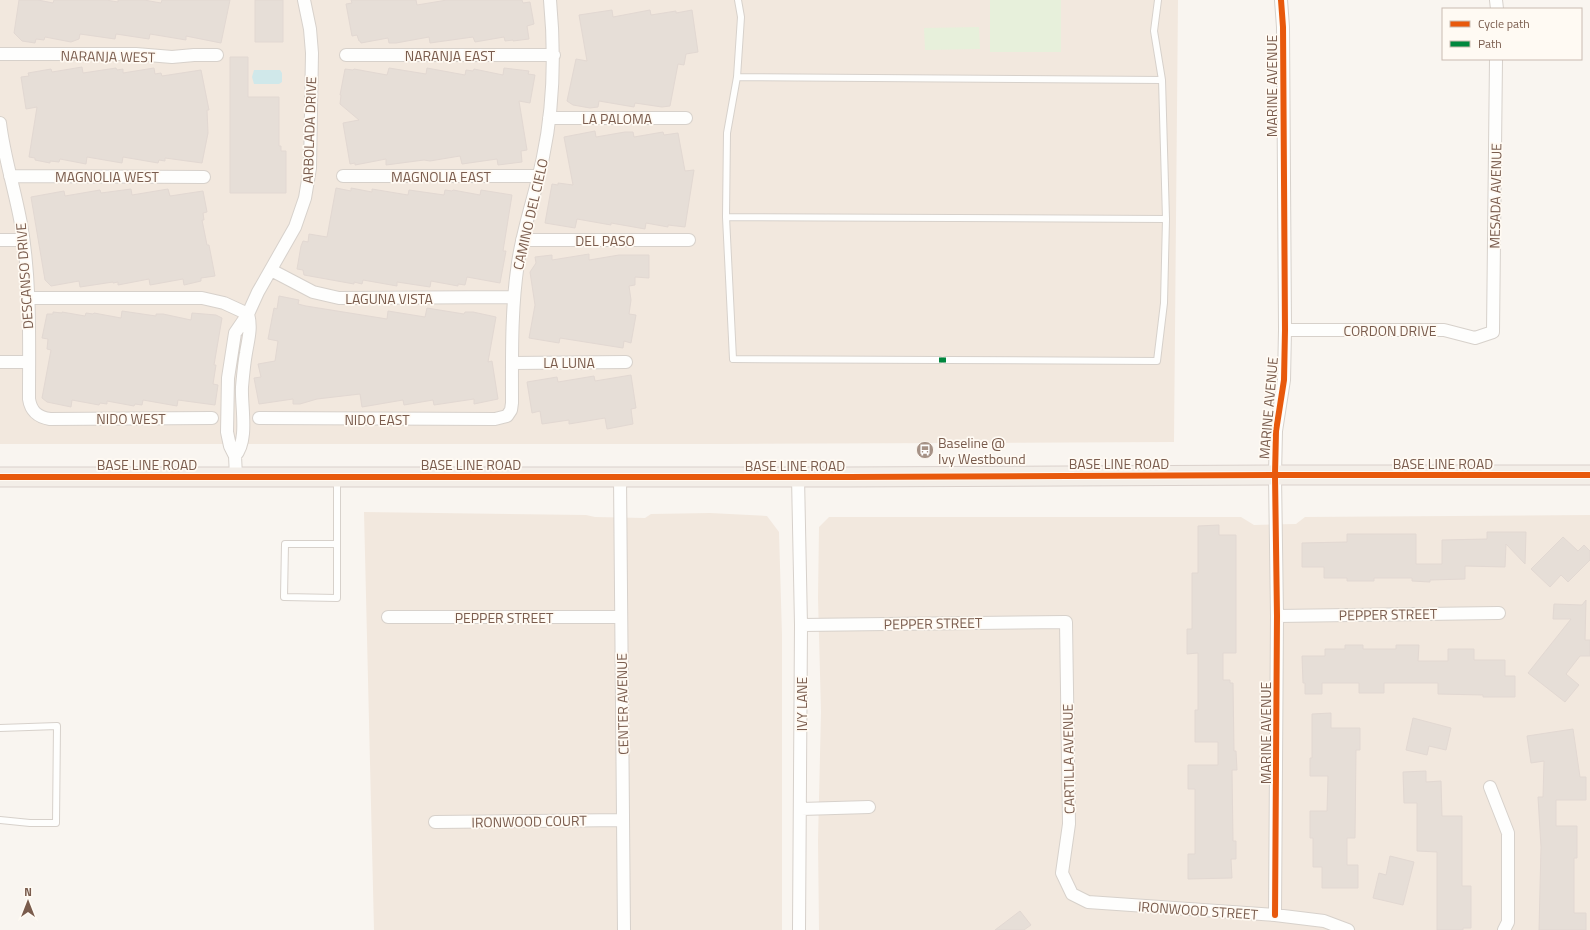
<svg xmlns="http://www.w3.org/2000/svg" width="1590" height="930" font-family="'Titillium Web',sans-serif">
	<style>
		.residential { fill: #f2e8de }
		.green { fill: #e7f0db }
		.water { fill: #d0e8ea }
		.building { fill: #e6ded7; stroke: #e2d8d2 }
		.lines { fill: none; stroke-linecap: round; stroke-linejoin: round }
		.lane-casing { stroke: #d7d1cb; stroke-width: 8 }
		.street-casing { stroke: #d7d1cb; stroke-width: 14 }
		.primary-casing { stroke: #dad1cc; stroke-width: 21 }
		.lane { stroke: #fefefd; stroke-width: 6 }
		.street { stroke: #fefefd; stroke-width: 12 }
		.primary { stroke: #f3eee8; stroke-width: 19 }
		.quiet { stroke: #00873e; stroke-width: 5; stroke-dasharray: 10 5; stroke-linecap: butt }
		.cycleway-casing { stroke: #fffaf3; stroke-width: 8 }
		.cycleway { stroke: #e8590c; stroke-width: 6 }
		.labels { text-anchor: middle; dominant-baseline: central; stroke-width: 3.5; stroke-linejoin: round; paint-order: stroke }
		.street-label { font-size: 14px; fill: #7a5c4d; stroke: #fffaf3 }
		.poi-label { font-size: 14px; fill: #7a5c4d; stroke: #fffaf3; text-anchor: start }
	</style>
	<rect width="100%" height="100%" fill="#f9f5f0"/>
	<!-- residential -->
	<path class="residential" d="M0,0H1178L1174,442L726,444H0Z
		M364,512L586,515L595,517L645,518L651,514L710,513L767,516L779,532L782,635V930H374Z
		M1590,515V930H819L818,841L821,712L818,598L819,527L829,517H1241L1254,525L1296,524L1305,517Z"/>
	<!-- green -->
	<path class="green" d="M990,0H1061V52H990Z
		M979,27L980,49L925,50L924,28Z"/>
	<!-- water -->
	<path class="water" d="M254,70H280L282,73V82L279,84H254L252,77Z"/>
	<!-- building -->
	<path class="building" d="M19,0H38L53,3L54,0H106L118,2V0H144L161,3L162,0H230L221,43L186,36V40L150,34L149,39L116,34L115,39L80,34L79,39L71,42L45,37L44,40L36,39L35,43L22,41L14,33Z
		M255,0H283V42H255Z
		M351,0H416L417,5L447,0H522L523,3L530,2L534,24L527,26L529,39L513,41V40L505,41L504,37L475,42L473,37L430,43L429,37L396,43H389L388,38L361,43L360,41H359L357,35L352,36L346,4L352,3Z
		M612,10L613,17L650,10L651,15L676,11V13L692,10L698,52L686,54L684,65L678,64L670,106L662,107L635,103L634,107L599,101L598,107L590,108L573,105L567,101L576,59L587,61L579,15Z
		M230,57H248V97H279V146H281V151H286V193H230Z
		M82,67L83,73L116,68L117,70L123,69V73L154,68L155,74L161,73L162,76L201,70L209,110H207L208,133L202,163L165,158V161L159,160L158,163L123,157L122,163L87,157L86,164L60,159L59,162L50,161V163L35,160V158L29,157L37,107L26,109L21,77L29,76L28,73L51,69L52,72Z
		M389,68L426,74L427,68L465,75L466,70L473,71L474,69L503,75L504,68L529,71L528,74L535,75L530,103L519,101L527,150L521,151L522,162L498,165L497,159L462,164L460,156L430,161L424,160L386,165V159L355,165V163L350,164L343,123L359,120L340,104L341,95H340L345,69L353,70L354,69L387,75Z
		M595,131L596,137L625,132H633L634,137L663,132L664,135L678,133L685,171L694,170L685,227L668,225V227L646,223L645,229L611,223V225L577,219L575,228L545,223L552,184L558,185V183L573,185L564,137Z
		M336,188L351,191V188L372,192V189L408,195L409,190L444,195L445,190L452,191L453,190L480,195L481,190L512,195L503,251H506L500,283L467,277L465,285L458,284V286L431,281L430,287L397,282V286L363,280L362,284L354,282V284L304,275L303,270L297,269L301,246L303,241L308,242L309,234L327,237Z
		M131,189L132,195L168,189L170,196L203,191L207,212L203,213L204,220H202L207,245H209L215,276L201,278V281L184,285L183,279L150,285L149,279L118,285V282L113,283V282L80,287L79,281L51,286L45,280L31,197L64,191L65,196L100,190L101,193Z
		M589,254V260L619,255H649V278L635,277V285L629,286L631,300L629,314L636,315L631,343L624,341L623,348L560,338L559,343L529,338L535,305L530,272L536,263L535,257L552,255V260Z
		M279,296L299,300L298,304L306,306L387,319L388,311L425,317L427,308L464,314L465,312H473L496,317L488,362L492,361L498,399L474,404V399L434,405L433,400L404,405L403,400L362,407L360,394L317,399L300,404H293V399L259,404L254,378L261,377L258,364L275,361L278,341L268,339L274,308L277,309Z
		M122,311L156,316V314H163L191,320L192,313L216,315L222,318L214,365H216L213,384L218,385L215,405L178,400L177,406L143,400L142,405L135,404L134,406L107,401V404L100,403L99,405L72,400L71,407L47,402L42,398L51,350L47,349L48,339L42,338L47,314H53V312L62,313V312L85,316L86,313L93,314L94,313L121,318Z
		M631,375L636,408L631,409L633,424L607,429L605,418L569,424V420L542,424L540,411L532,413L527,382L557,377L558,382L594,376L595,381Z
		M1219,525V535H1236V653H1223V680H1230V683H1233L1234,751H1236L1237,770H1232L1233,841H1236V859H1231L1232,878L1188,879V854H1195V789H1188V765H1218V742H1195V710H1198V653L1187,654V629H1192V573H1198V526Z
		M1487,532H1526L1525,564L1506,544L1505,567L1465,566V579L1430,580V582L1412,581V578H1374V581H1347V578H1324V567H1302V543L1347,542V534H1416V564H1442V540L1487,539Z
		M1563,537L1578,551L1584,545L1590,551V560L1568,582L1561,575L1550,587L1531,569Z
		M1586,600L1585,640H1590V656H1580L1566,674L1579,685L1565,702L1528,673L1571,619H1553L1554,604L1582,605Z
		M1345,645H1363V649H1396V645H1419L1418,661H1448V649H1474V660H1505V676H1515V697H1483V695L1438,694V683H1384V693H1359V683H1322V694H1305V683H1303L1302,656H1325V649H1345Z
		M1331,713V728H1360V750H1356L1355,838H1347V865H1358V888H1322V867H1313V838H1310V811H1327L1328,776H1310V758H1312V714Z
		M1413,718L1451,728L1446,750L1429,746L1427,755L1406,750Z
		M1573,729L1580,777H1586V800H1556V826H1577V858H1574V913H1586V930H1539L1541,847L1538,797H1543L1544,761L1531,763L1527,736Z
		M1426,771V782L1441,781L1442,816H1462V886H1471V928H1463V930H1437V852L1417,851V803H1404L1403,772Z
		M1390,856L1414,862L1403,905L1373,898L1379,873L1386,875Z
		M1020,911L1031,925L1024,930H995Z"/>
	<g class="lines">
		<defs>
			<path id="lane" d="M738,0L741,17L737,77L727,133L726,217L733,359L939,360
				M737,77L1162,80
				M726,217L1166,219
				M946,360L1157,361L1164,303L1166,219L1162,80L1154,31L1158,0
				M337,479V544H285L284,597L337,598V544
				M0,728L57,726L56,823H30L0,820"/>
			<path id="street" d="M1496,0L1497,9
				M0,54H136L172,57L194,55H217
				M346,55H554
				M549,118H686
				M0,123C4,157 15,190 21,224C31,281 29,341 29,399C31,412 38,417 50,419L212,418
				M10,176L204,177
				M343,176H539
				M0,240H23
				M522,240H689
				M271,270L313,292L339,298L514,297
				M27,298H202L224,303L248,314
				M1285,330H1444L1475,338L1493,332L1496,59
				M0,362H29
				M512,363L626,362
				M259,418L495,419L507,416L511,410L512,403C512,356 511,309 518,263C523,227 536,193 543,157C554,105 555,53 550,0
				M235,456C249,440 241,407 242,387C243,376 244,364 246,353C248,340 252,328 248,314
				M236,476L235,456L230,446L227,432L228,378L235,333L248,314L258,292L295,227L305,198L310,168L312,53L310,29L304,0
				M620,477L624,930
				M798,477L801,625L799,930
				M1277,616L1499,613
				M388,617H621
				M801,625L1066,622L1069,824L1062,873L1072,894L1088,902L1275,915L1324,921L1348,930
				M1490,787L1508,833V922L1504,930
				M801,809L869,807
				M435,822L623,820
				M1275,915L1277,616L1275,475L1276,431L1284,380L1285,330L1283,27L1281,0"/>
			<path id="primary" d="M0,477H848L1275,475H1590"/>
		</defs>
		<!-- lane casing -->
		<use href="#lane" class="lane-casing"/>
		<!-- street casing -->
		<use href="#street" class="street-casing"/>
		<!-- primary casing -->
		<use href="#primary" class="primary-casing"/>
		<!-- lane -->
		<use href="#lane" class="lane"/>
		<!-- street -->
		<use href="#street" class="street"/>
		<!-- primary -->
		<use href="#primary" class="primary"/>
		<!-- quiet -->
		<path class="quiet" d="M939,360H946"/>
		<defs>
			<path id="cycleway" d="M0,477H848L1275,475H1590
				M1275,915L1277,616L1275,475L1276,431L1284,380L1285,330L1283,27L1281,0"/>
		</defs>
		<!-- cycleway casing -->
		<use href="#cycleway" class="cycleway-casing"/>
		<!-- cycleway -->
		<use href="#cycleway" class="cycleway"/>
	</g>
	<!-- icons -->
	<defs>
		<symbol id="bus-disc" viewBox="-11 -11 22 22"><circle r="9.5" fill="#a69286" stroke="#fffaf3"/><path d="M-5-6H5V4H4V6H2V4H-2V6H-4V4H-5ZM-3.5-4V0h7V-4ZM-3.5 1.2v1.5H-2V1.2ZM2 1.2v1.5H3.5V1.2Z" fill="#fff"/></symbol>
	</defs>
	<g fill-rule="evenodd">
		<use href="#bus-disc" x="915" y="440" width="20" height="20"/>
	</g>
	<g class="labels">
		<!-- street labels -->
		<g class="street-label">
			<text x="450" y="55">NARANJA EAST</text>
			<text transform="translate(108 56) rotate(1)">NARANJA WEST</text>
			<text transform="translate(1271 86) rotate(-90)">MARINE AVENUE</text>
			<text x="617" y="118">LA PALOMA</text>
			<text transform="translate(309 130) rotate(-88)">ARBOLADA DRIVE</text>
			<text x="107" y="176">MAGNOLIA WEST</text>
			<text x="441" y="176">MAGNOLIA EAST</text>
			<text transform="translate(1495 196) rotate(-89)">MESADA AVENUE</text>
			<text transform="translate(530 214) rotate(-77)">CAMINO DEL CIELO</text>
			<text x="605" y="240">DEL PASO</text>
			<text transform="translate(24 276) rotate(-94)">DESCANSO DRIVE</text>
			<text x="389" y="298">LAGUNA VISTA</text>
			<text x="1390" y="330">CORDON DRIVE</text>
			<text x="569" y="362">LA LUNA</text>
			<text transform="translate(1268 408) rotate(-85)">MARINE AVENUE</text>
			<text x="131" y="418">NIDO WEST</text>
			<text x="377" y="419">NIDO EAST</text>
			<text x="1119" y="463">BASE LINE ROAD</text>
			<text x="1443" y="463">BASE LINE ROAD</text>
			<text x="147" y="464">BASE LINE ROAD</text>
			<text x="471" y="464">BASE LINE ROAD</text>
			<text x="795" y="465">BASE LINE ROAD</text>
			<text transform="translate(1388 614) rotate(-1)">PEPPER STREET</text>
			<text x="504" y="617">PEPPER STREET</text>
			<text transform="translate(933 623) rotate(-1)">PEPPER STREET</text>
			<text transform="translate(622 704) rotate(-91)">CENTER AVENUE</text>
			<text transform="translate(801 704) rotate(-90)">IVY LANE</text>
			<text transform="translate(1265 733) rotate(-90)">MARINE AVENUE</text>
			<text transform="translate(1068 759) rotate(-91)">CARTILLA AVENUE</text>
			<text transform="translate(529 821) rotate(-1)">IRONWOOD COURT</text>
			<text transform="translate(1198 910) rotate(4)">IRONWOOD STREET</text>
		</g>
		<!-- poi labels -->
		<g class="poi-label">
			<text x="938" y="442">Baseline @<tspan x="938" dy="16">Ivy Westbound</tspan></text>
		</g>
	</g>
	<!-- legend -->
	<rect x="1442" y="8" width="140" height="52" fill="#fffaf3" stroke="#cabbb1"/>
	<rect x="1450" y="21" width="20" height="6" fill="#e8590c" stroke="#cabbb1"/>
	<text x="1478" y="28" font-size="12" fill="#7a5c4d">Cycle path</text>
	<rect x="1450" y="41" width="20" height="6" fill="#00873e" stroke="#cabbb1"/>
	<text x="1478" y="48" font-size="12" fill="#7a5c4d">Path</text>
	<!-- north arrow -->
	<g transform="translate(28 902)" stroke="#fffaf3" stroke-width="3" paint-order="stroke">
	<path d="M0-3L7 15L0 10L-7 15Z" fill="#7a5c4d"/>
	<text y="-6" font-size="11" font-weight="bold" text-anchor="middle" fill="#7a5c4d">N</text>
	</g>
</svg>
